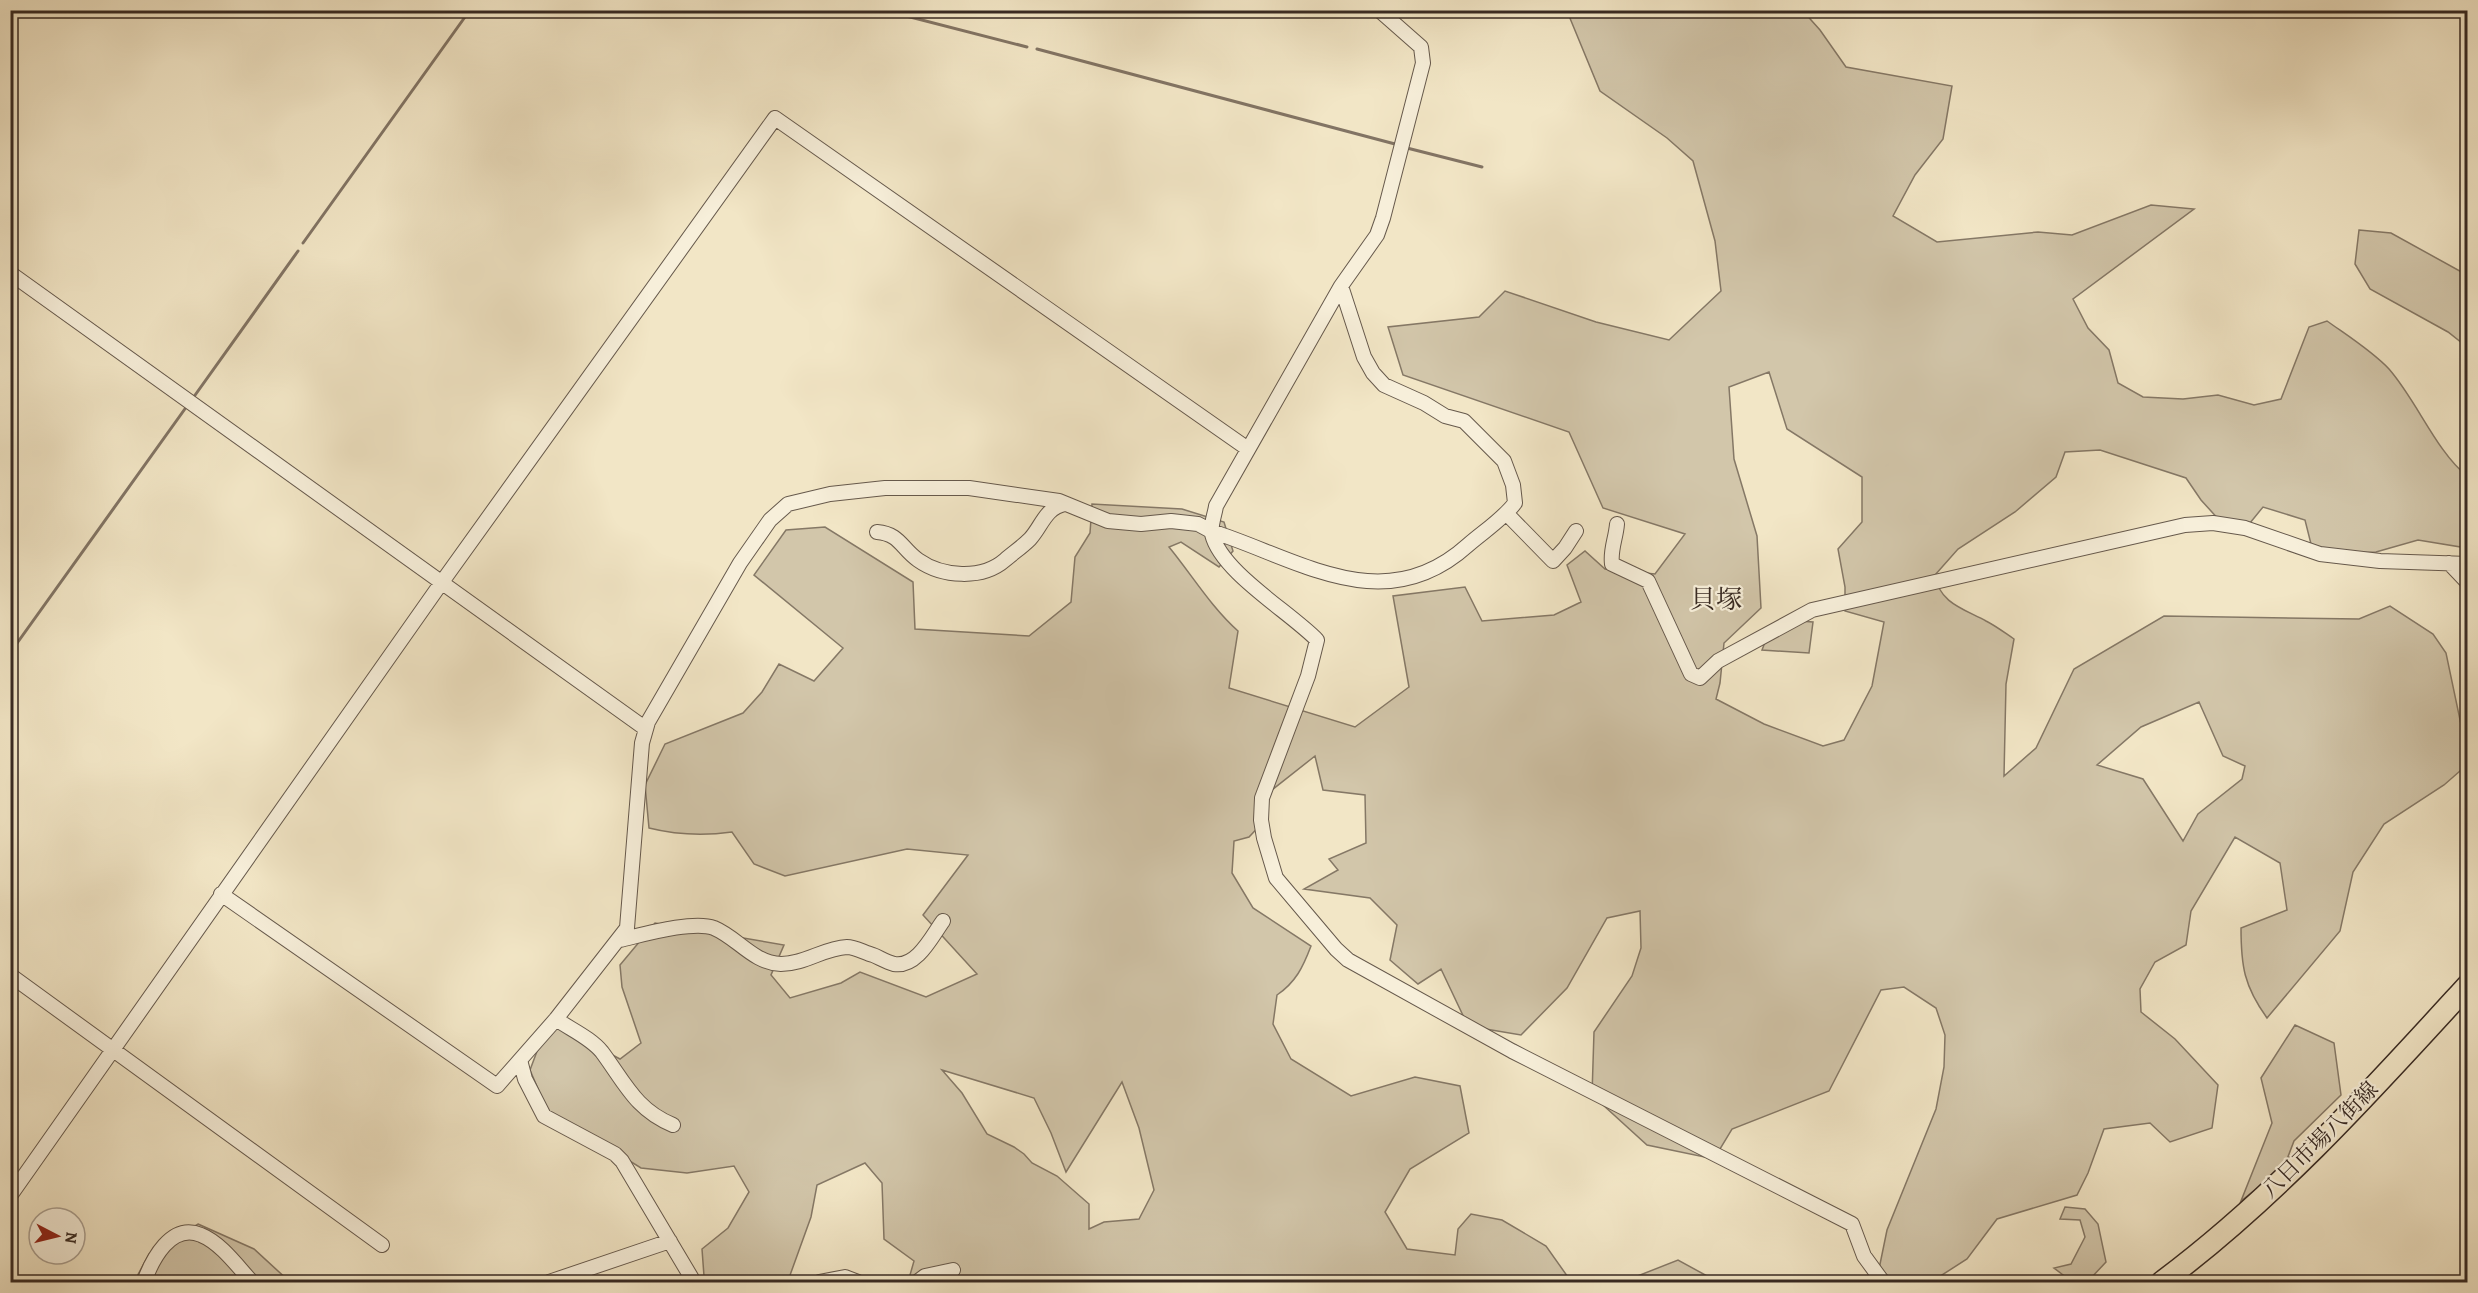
<svg xmlns="http://www.w3.org/2000/svg" width="2478" height="1293" font-family="Alegreya,'Noto Serif JP',serif">
	<style>
		.green { fill: #d2c6aa; stroke: #857866; stroke-width: 1.5; fill-rule: evenodd }
		.lines { fill: none; stroke-linecap: round; stroke-linejoin: round }
		.stream { stroke: #827464; stroke-width: 3 }
		.minor-casing { stroke: #66594c; stroke-width: 16 }
		.primary-casing { stroke: #382a23; stroke-width: 24 }
		.minor { stroke: #f7efda; stroke-width: 14 }
		.primary { stroke: #f2e6c6; stroke-width: 21 }
		.labels { text-anchor: middle; dominant-baseline: central; stroke-width: 4.5; stroke-linejoin: round; paint-order: stroke }
		.street-label { font-size: 22px; fill: #382a23; stroke: #f7efda }
		.quarter-label { font-size: 26px; fill: #382a23; stroke: #f7efda }
	</style>
	<rect width="100%" height="100%" fill="#f2e6c6"/>
	<filter id="stains"><feTurbulence type="fractalNoise" baseFrequency=".00333" numOctaves="4"/><feColorMatrix values="0 0 0 0 .2 0 0 0 0 .09 0 0 0 0 .02 0 0 0 .5 -.17"/></filter>
	<radialGradient id="worn" r=".72"><stop offset=".6" stop-color="#630" stop-opacity="0"/><stop offset="1" stop-color="#630" stop-opacity=".3"/></radialGradient>
	<!-- green -->
	<path class="green" d="M1567,11H1803L1820,30L1846,67L1952,86L1943,139L1915,175L1893,216L1937,242L2038,232L2072,235L2151,205L2194,209L2073,299L2088,328L2109,350L2118,383L2143,397L2183,399L2218,395L2254,405L2281,399L2309,327L2327,321C2348,336 2372,351 2389,369C2417,401 2436,451 2467,476V548L2418,540L2376,552L2341,554L2311,544L2305,520L2263,507L2250,523L2221,522L2201,500L2186,478L2100,450L2065,452L2056,477L2015,512L1958,549L1935,575C1939,603 1964,609 1986,621C1996,626 2005,633 2014,639L2006,684L2004,776L2036,748L2074,669L2164,616L2359,619L2390,606L2433,634L2446,653L2467,753L2468,764L2444,785L2384,824L2353,872L2340,931L2267,1018C2244,986 2241,966 2241,928L2287,910L2280,863L2235,837L2191,911L2186,945L2155,962L2140,989L2141,1012L2175,1039L2218,1085L2212,1128L2170,1142L2150,1123L2104,1129L2088,1173L2077,1195L1997,1219L1967,1259L1931,1282H1896L1879,1269L1887,1230L1936,1109L1944,1067L1945,1035L1936,1008L1904,987L1881,990L1829,1091L1732,1129L1714,1159L1647,1145L1592,1095L1594,1032L1632,976L1641,948L1640,911L1607,918L1567,988L1521,1035L1468,1026L1441,969L1418,984L1390,960L1397,925L1370,898L1304,889L1338,870L1329,859L1366,843L1365,795L1323,790L1315,756L1268,793L1266,819L1249,837L1234,841L1232,873L1253,908L1311,946C1303,967 1296,982 1277,995L1273,1024L1291,1059L1351,1096L1415,1077L1460,1086L1469,1133L1410,1169L1385,1212L1407,1249L1455,1255L1458,1229L1471,1214L1502,1220L1546,1246L1570,1280L1630,1279L1678,1260L1718,1282H908L914,1261L884,1239L882,1183L865,1163L817,1185L811,1217L789,1278C768,1284 722,1288 704,1276L702,1249L728,1228L749,1192L734,1166L687,1173L641,1168L547,1110L530,1070L539,1046L558,1026L620,1059L641,1043L622,987L620,965L655,923L784,945L771,975L790,998L841,983L860,972L926,997L977,974L923,915L968,855L907,849L785,876L754,864L732,832C703,836 677,835 649,828L645,785L665,744L743,713L762,692L779,664L814,681L843,648L754,575L786,530L825,527L913,582L915,629L1029,636L1071,602L1075,557L1090,533L1092,504L1182,509L1224,522L1233,551L1219,567L1181,542L1169,547C1192,575 1211,607 1238,631L1229,688L1355,727L1409,687L1393,596L1465,587L1482,621L1554,615L1581,602L1567,565L1585,551L1605,569L1655,574L1685,534L1603,508L1569,432L1403,375L1388,327L1479,317L1505,291L1596,322L1669,340L1721,291L1715,241L1693,161L1667,138L1600,91ZM1769,372L1787,429L1862,477V522L1838,549L1845,587V611L1884,622L1872,686L1844,740L1823,746L1764,724L1716,699L1720,683L1724,643L1761,608L1757,536L1734,459L1729,387ZM2199,702L2223,756L2245,766L2242,779L2198,814L2183,841L2143,779L2097,765L2141,727ZM942,1070L1034,1098L1051,1133L1066,1172L1122,1082L1139,1128L1154,1190L1139,1219L1104,1222L1089,1229V1204L1057,1176L1032,1163L1024,1154L1014,1147L987,1134L962,1093Z
		M2359,230L2391,233L2467,275V347L2448,332L2370,289L2355,264Z
		M1784,620L1813,622L1809,653L1762,650L1772,624Z
		M2295,1025L2334,1043L2341,1095L2294,1141L2284,1167L2241,1201L2272,1123L2261,1078Z
		M2065,1207L2085,1209L2098,1224L2106,1262L2091,1278H2067L2054,1268L2071,1264L2085,1237L2080,1220L2060,1219Z
		M198,1224L254,1249L290,1282H134L149,1254Z"/>
	<g class="lines">
		<!-- stream -->
		<path class="stream" d="M883,10L1027,47
			M1037,49L1395,144
			M1407,148L1482,167
			M303,243L470,10
			M193,398L298,251
			M10,653L187,406"/>
		<defs>
			<path id="minor" d="M1379,10L1421,47L1423,63L1383,218L1377,235L1341,286L1216,506C1215,514 1210,526 1212,534C1221,572 1290,612 1317,640L1308,676L1262,798L1261,820L1264,838L1276,878L1336,949L1348,960L1512,1051L1852,1224L1864,1256L1883,1282
				M10,273L646,729
				M1507,514L1553,561L1565,548L1576,531
				M1617,524C1616,538 1610,550 1612,564L1648,581L1691,674L1700,678L1718,661L1812,610L2185,525L2213,523L2245,528L2320,554L2380,561L2468,564
				M877,532C900,534 901,548 918,560C942,577 982,580 1005,560C1013,553 1022,547 1030,539C1042,526 1045,508 1065,504
				M2449,563L2468,583
				M221,894L497,1086L556,1019L627,928L642,743L648,722L740,563L770,520L788,504L830,494L885,488H969L1059,501L1108,521L1141,524L1171,521L1198,524L1211,531C1299,559 1384,621 1468,545C1484,531 1502,520 1515,503L1513,485L1504,461L1464,421L1445,416L1424,403L1384,385L1373,373L1364,357L1341,286
				M620,940C642,935 693,920 714,928C738,938 753,963 781,964C805,964 824,948 847,947C855,947 865,953 873,955C880,958 887,962 894,964C917,968 932,936 943,921
				M10,975L382,1245
				M556,1019C570,1029 591,1038 602,1052C625,1083 636,1110 673,1125
				M520,1060L525,1079L544,1116L615,1154L622,1161L694,1282
				M10,1196L442,582L775,118L1248,449
				M144,1282C152,1260 171,1222 201,1235C221,1243 238,1267 252,1282
				M549,1282L670,1241
				M819,1282L845,1277L858,1282
				M917,1282L925,1276L953,1270"/>
			<path id="primary" d="M2162,1282C2276,1197 2372,1090 2468,985"/>
		</defs>
		<!-- minor casing -->
		<use href="#minor" class="minor-casing"/>
		<!-- primary casing -->
		<use href="#primary" class="primary-casing"/>
		<!-- minor -->
		<use href="#minor" class="minor"/>
		<!-- primary -->
		<use href="#primary" class="primary"/>
	</g>
	<g class="labels">
		<!-- street labels -->
		<g class="street-label">
			<text transform="translate(2320 1140) rotate(-45)">八日市場八街線</text>
		</g>
		<!-- quarter labels -->
		<g class="quarter-label">
			<text x="1716" y="599">貝塚</text>
		</g>
	</g>
	<!-- margin -->
	<rect width="2478" height="1293" fill="none" stroke="#f2e6c6" stroke-width="36"/>
	<rect x="12" y="12" width="2454" height="1269" fill="none" stroke="#382a23" stroke-width="3"/>
	<rect x="18" y="18" width="2442" height="1257" fill="none" stroke="#382a23" stroke-width="1.5"/>
	<!-- north arrow -->
	<g transform="translate(57 1236) rotate(97)"><circle r="28" fill="#f7efda" stroke="#aba091" stroke-width="1.5"/>
	<path d="M0-4.5L10 22L0 15L-10 22Z" fill="#8f2418"/>
	<text y="-9" font-size="16" font-weight="bold" text-anchor="middle" fill="#382a23">N</text>
	</g>
	<rect width="100%" height="100%" filter="url(#stains)"/>
	<rect width="100%" height="100%" fill="url(#worn)"/>
</svg>
